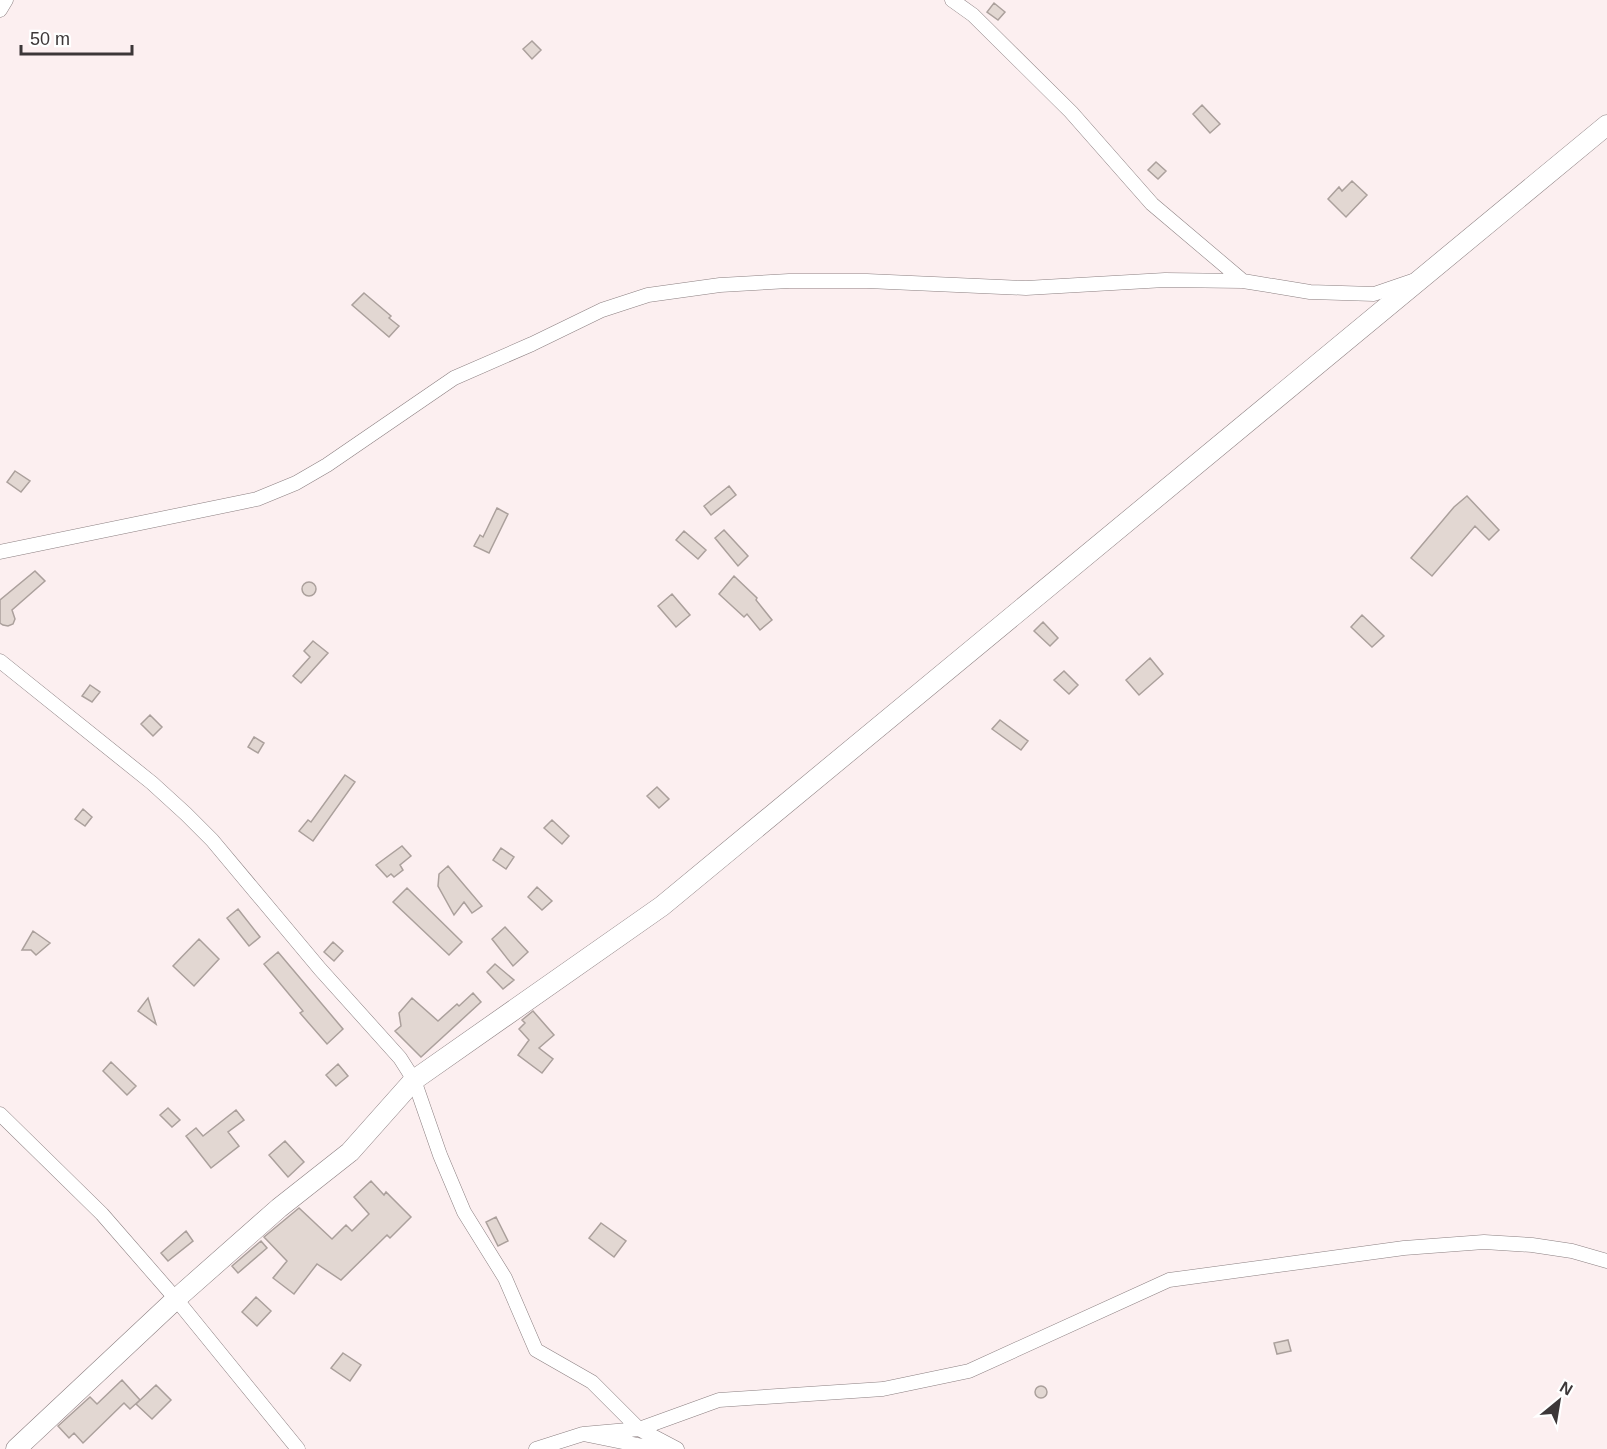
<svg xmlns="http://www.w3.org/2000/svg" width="1607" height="1449" font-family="Helvetica,sans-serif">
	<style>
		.building { fill: #e2d7d2; stroke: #aba09c; stroke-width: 1.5 }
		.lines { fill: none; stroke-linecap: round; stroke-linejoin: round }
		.street-casing { stroke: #8b7f80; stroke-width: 15 }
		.secondary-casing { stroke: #8b7f80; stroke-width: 21 }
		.street { stroke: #fff; stroke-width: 14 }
		.secondary { stroke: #fff; stroke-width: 20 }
	</style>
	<rect width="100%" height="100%" fill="#fceff0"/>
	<!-- building -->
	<path class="building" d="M994,3L1005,12L998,20L987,12Z
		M532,41L541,50L532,59L523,49Z
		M1202,105L1220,124L1210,133L1193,114Z
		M1156,162L1166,171L1158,179L1148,170Z
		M1352,181L1367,195L1346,217L1328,199L1339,187L1342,191Z
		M364,293L391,316L389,318L399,326L389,337L352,305Z
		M15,471L30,481L21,492L7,482Z
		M729,486L736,495L711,515L704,506Z
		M1467,496L1499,530L1489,540L1475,526L1432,576L1411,558L1454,507Z
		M497,508L508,514L489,553L474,546L480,535L483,537Z
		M724,530L748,556L738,566L715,538Z
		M684,531L706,550L698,559L676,540Z
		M35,571L45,581L12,610L15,619L13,624L8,626L3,625L0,623V600Z
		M734,576L757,598L756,600L772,620L760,630L747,614L744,617L719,594Z
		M302 589a7 7 0 1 1 14 0a7 7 0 1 1-14 0Z
		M672,594L690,615L676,627L658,606Z
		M1362,615L1384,636L1372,647L1351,627Z
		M1043,622L1058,638L1050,646L1034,631Z
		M313,641L328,653L301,683L293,676L310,657L304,651Z
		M1150,658L1163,674L1139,695L1126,680Z
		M1064,671L1078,685L1069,694L1054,680Z
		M90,685L100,692L92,702L82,696Z
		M150,715L162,727L153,736L141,724Z
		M1000,720L1028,741L1021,750L992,729Z
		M254,737L264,743L258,753L248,747Z
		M345,775L355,782L313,841L299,831L308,820L311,822Z
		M657,787L669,799L659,808L647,796Z
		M83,809L92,817L85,826L75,819Z
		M552,820L569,836L562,844L544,828Z
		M402,846L411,856L400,865L403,870L394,877L391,874L387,877L376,865Z
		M501,848L514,857L506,869L493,860Z
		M448,866L482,906L472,913L464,902L454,915L438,886L439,874Z
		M537,887L552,901L542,910L528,897Z
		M407,888L462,942L449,955L393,902Z
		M238,909L260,937L249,946L227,918Z
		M505,927L528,952L513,966L492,939Z
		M33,931L50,943L36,955L31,950H22Z
		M199,939L219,959L194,986L173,966Z
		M333,942L343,951L334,961L324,952Z
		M278,952L343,1029L327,1044L300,1013L303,1011L264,964Z
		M495,964L514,980L503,989L487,972Z
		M473,993L481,1002L421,1057L395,1031L401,1026L399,1013L412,998L438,1021L457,1004L459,1006Z
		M148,998L156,1024L138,1011Z
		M533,1011L554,1035L539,1048L553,1059L542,1073L518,1055L529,1040L519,1029L525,1023L522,1020Z
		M111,1062L136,1086L127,1095L103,1071Z
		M338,1064L348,1076L336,1086L326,1075Z
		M168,1108L180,1120L172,1127L160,1115Z
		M236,1110L244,1120L228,1132L239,1146L211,1168L186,1136L196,1128L203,1136Z
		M285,1141L304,1162L288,1177L269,1155Z
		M371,1181L384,1195L386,1192L411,1217L390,1238L387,1235L341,1280L317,1264L294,1294L273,1278L287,1261L264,1237L299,1208L332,1239L346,1225L352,1231L369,1214L354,1197Z
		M496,1217L508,1241L498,1246L486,1222Z
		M601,1223L626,1241L614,1257L589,1238Z
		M186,1231L193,1241L168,1261L161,1253Z
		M261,1241L267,1248L238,1273L232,1266Z
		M256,1297L271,1311L257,1326L242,1312Z
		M1288,1340L1291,1351L1277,1354L1274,1343Z
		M343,1353L361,1365L350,1381L331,1368Z
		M122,1380L140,1400L130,1409L124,1403L83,1443L74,1433L69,1438L58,1426L90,1397L97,1404Z
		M156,1385L171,1400L152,1419L136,1404Z
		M1035 1392a6 6 0 1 1 12 0a6 6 0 1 1-12 0Z"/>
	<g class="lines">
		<defs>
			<path id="street" d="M952,0L973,15L1071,112L1152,204L1243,281
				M0,10L6,0
				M0,552L257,499L296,483L327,465L454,378L532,344L602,310L648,295L720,285L789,281H867L1026,288L1165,280L1243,281L1310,292L1374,294L1412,281
				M0,661L152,783L186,814L212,840L320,969L400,1058L414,1080L440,1155L464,1212L505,1278L536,1350L592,1382L639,1429L677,1449
				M0,1114L102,1214L176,1299L298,1449
				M583,1434L639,1429L719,1400L883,1389L969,1371L1169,1280L1404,1248L1484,1242L1532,1245L1572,1251L1607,1261
				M536,1449L583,1434L658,1449"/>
			<path id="secondary" d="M16,1449L176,1299L279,1208L350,1152L414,1080L662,906L1607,125"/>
		</defs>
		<!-- street casing -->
		<use href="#street" class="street-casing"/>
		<!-- secondary casing -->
		<use href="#secondary" class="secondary-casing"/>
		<!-- street -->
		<use href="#street" class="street"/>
		<!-- secondary -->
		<use href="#secondary" class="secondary"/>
	</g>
	<!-- north arrow -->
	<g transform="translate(1559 1401) rotate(30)" stroke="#ffffff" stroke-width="4.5" paint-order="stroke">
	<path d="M0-4.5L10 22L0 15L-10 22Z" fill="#3c3738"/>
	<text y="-9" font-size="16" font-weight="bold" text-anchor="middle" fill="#3c3738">N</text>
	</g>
	<!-- scale -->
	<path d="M21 45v9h111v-9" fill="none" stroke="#3c3738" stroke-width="3"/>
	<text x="30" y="45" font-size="18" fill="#3c3738" stroke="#ffffff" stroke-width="4.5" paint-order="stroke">50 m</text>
</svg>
